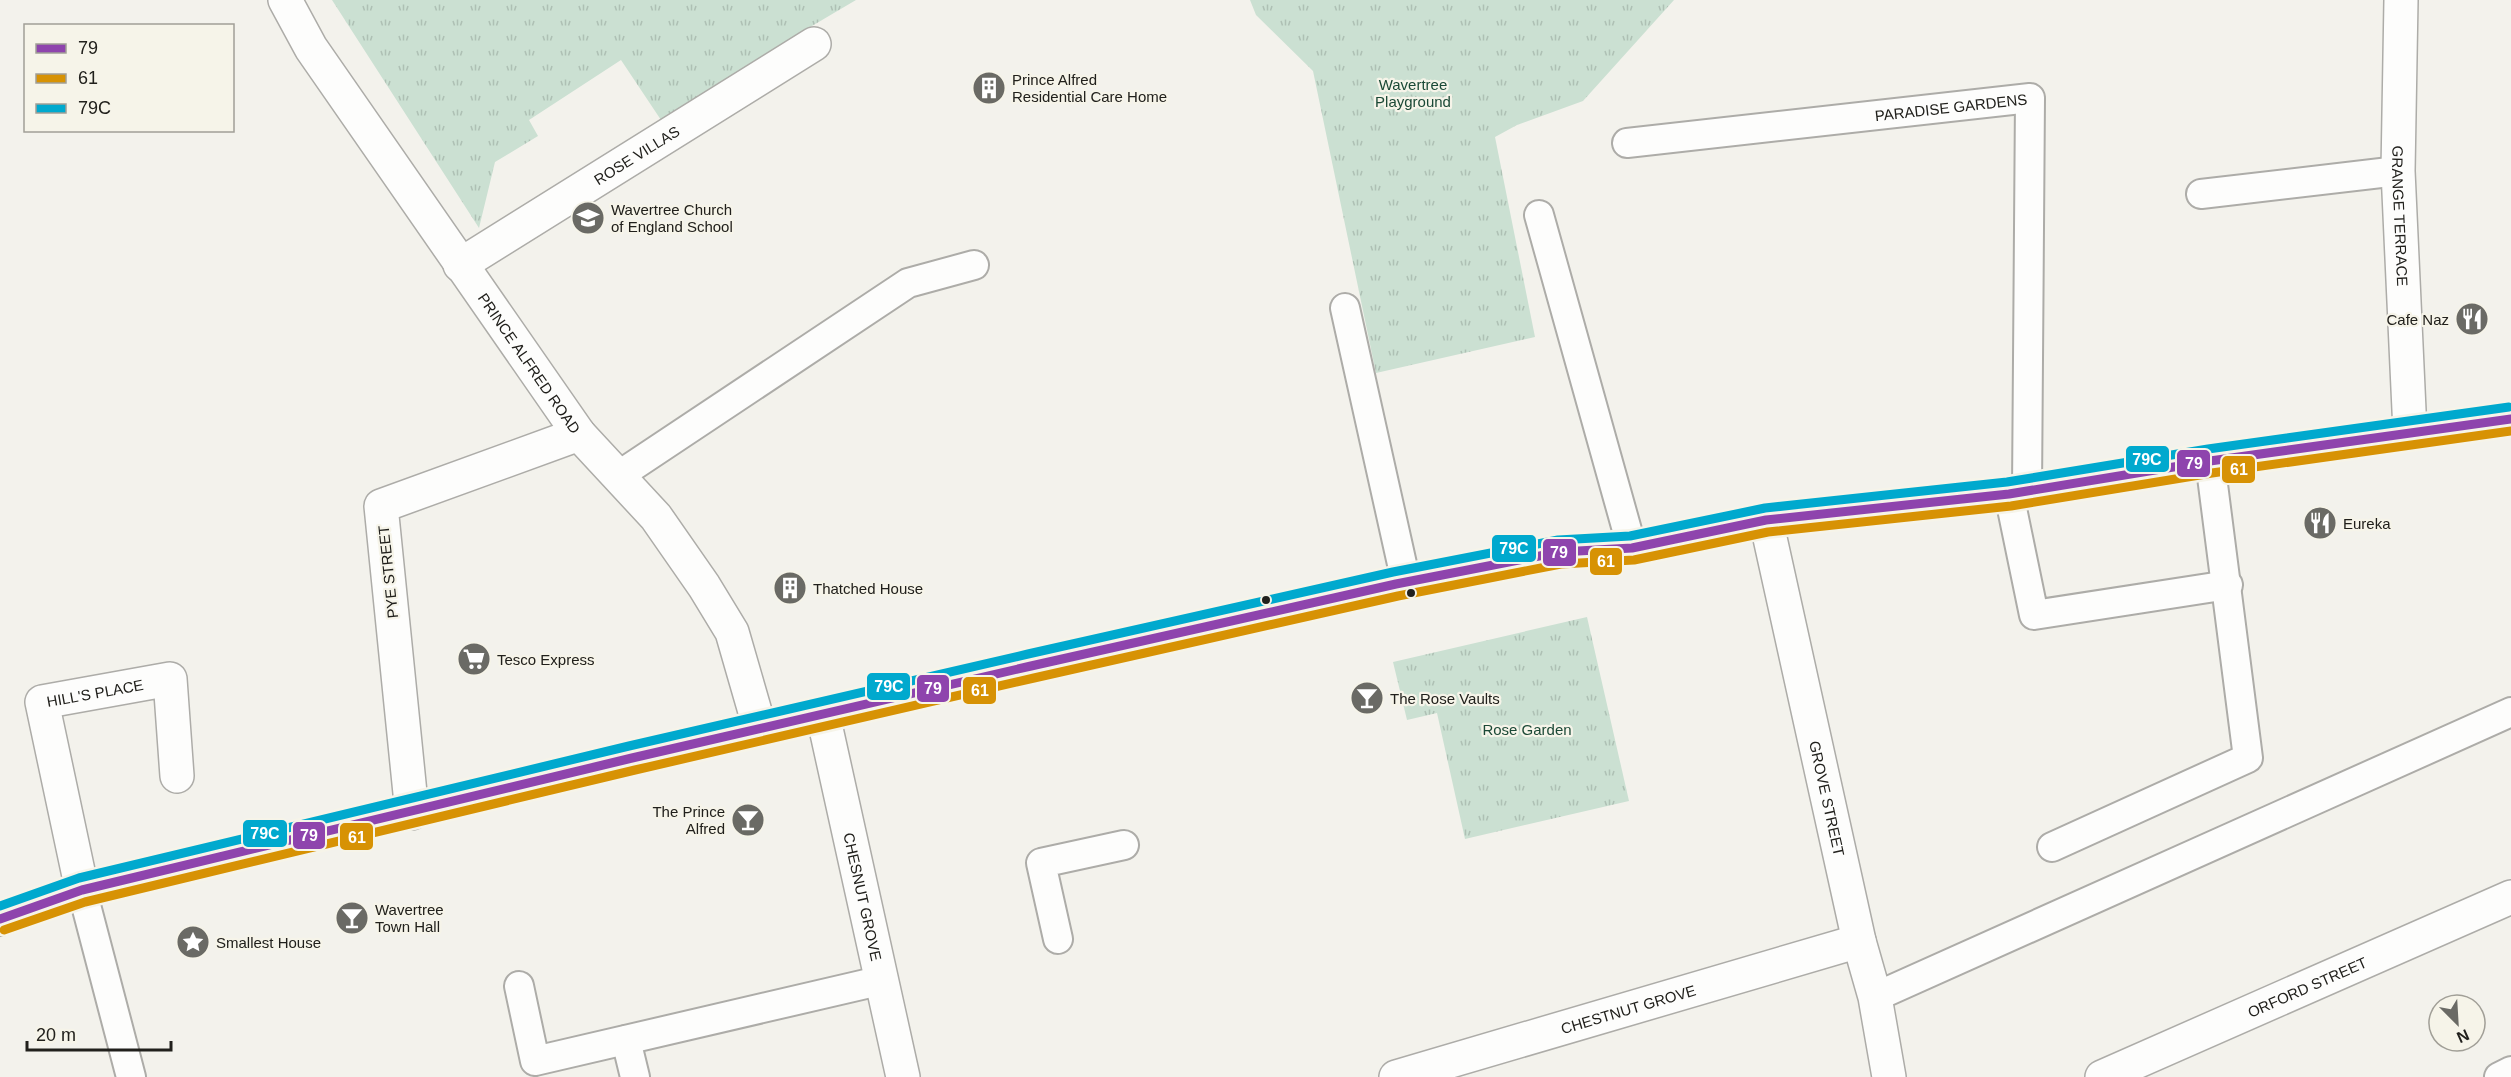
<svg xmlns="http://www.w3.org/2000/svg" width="2511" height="1077" font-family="Arial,sans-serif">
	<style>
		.park { fill: url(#park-tufts) }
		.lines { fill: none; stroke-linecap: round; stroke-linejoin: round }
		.service-casing { stroke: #adaca8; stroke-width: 32 }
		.minor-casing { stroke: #adaca8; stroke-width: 36 }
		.secondary-casing { stroke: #adaca8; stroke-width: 36 }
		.service { stroke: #fdfdfc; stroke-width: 28 }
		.minor { stroke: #fdfdfc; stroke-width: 33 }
		.secondary { stroke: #fdfdfc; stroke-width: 33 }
		.bus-1-casing { stroke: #f6f4e9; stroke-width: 14 }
		.bus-2-casing { stroke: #f6f4e9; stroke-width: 14 }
		.bus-3-casing { stroke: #f6f4e9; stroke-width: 14 }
		.bus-1 { stroke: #8e44ad; stroke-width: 9 }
		.bus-2 { stroke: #d79204; stroke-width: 9 }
		.bus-3 { stroke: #00a9ce; stroke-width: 9 }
		.bus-dot { fill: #21201c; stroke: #f6f4e9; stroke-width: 2 }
		.labels { text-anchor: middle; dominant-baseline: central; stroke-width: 4.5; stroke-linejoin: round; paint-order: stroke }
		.poi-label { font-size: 15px; fill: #21201c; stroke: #f6f4e9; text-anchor: start }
		.park-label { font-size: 15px; fill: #1b4936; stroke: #f6f4e9 }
		.street-label { font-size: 15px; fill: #21201c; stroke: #f6f4e9 }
		.line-badge { stroke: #f6f4e9; stroke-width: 2 }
		.badge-label { font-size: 16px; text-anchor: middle; font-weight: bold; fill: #fff }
	</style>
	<defs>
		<pattern id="park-tufts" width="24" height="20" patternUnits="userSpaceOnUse" patternTransform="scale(1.5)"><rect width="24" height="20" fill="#cbe0d2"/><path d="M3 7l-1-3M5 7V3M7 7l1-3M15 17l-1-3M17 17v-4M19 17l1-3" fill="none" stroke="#aec0b4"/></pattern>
	</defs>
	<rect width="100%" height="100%" fill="#f3f2ec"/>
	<!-- park -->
	<path class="park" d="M332,0H856L778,46L661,120L621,60L529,120L538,136L495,162L479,228Z
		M1250,0H1674L1583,101L1517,125L1495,137L1535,337L1376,373L1313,71L1256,15Z
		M1587,617L1629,801L1465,839L1437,713L1407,720L1393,662Z"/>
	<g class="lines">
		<defs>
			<g id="service">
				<path id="s1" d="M1627,143L2030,98L2027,490"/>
				<path d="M2201,194L2398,171"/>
				<path d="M1539,215L1632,548"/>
				<path d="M1345,308L1406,582"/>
				<path d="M618,476L908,283L974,265"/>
				<path d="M2009,494L2034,615L2228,585"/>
				<path d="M2052,847L2248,758L2210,461"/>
				<path d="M82,890L131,1077"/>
				<path d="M1058,939L1041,863L1124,845"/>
				<path d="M519,986L535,1061L883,980"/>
				<path d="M1875,997L2511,712"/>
				<path d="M626,1040L635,1077"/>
				<path d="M2499,1077L2511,1071"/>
			</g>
			<g id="minor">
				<path id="s2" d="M285,0L311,48L579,434L656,517L704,586L732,632L760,729"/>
				<path id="s3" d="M2401,0L2398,171L2410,432"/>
				<path id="s4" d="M460,265L814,44"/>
				<path id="s5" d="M1766,520L1859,941L1875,997L1889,1077"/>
				<path id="s6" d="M823,715L903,1077"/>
				<path d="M412,813L381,506L579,434"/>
				<path id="s7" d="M82,890L42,702L170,679L177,776"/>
				<path id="s8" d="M1396,1077L1859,941"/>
				<path id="s9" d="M2102,1077L2511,897"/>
			</g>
			<path id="secondary" d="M0,919L82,890L632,758L1031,666L1396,584L1560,552L1632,548L1766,520L2009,494L2210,461L2511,419"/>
		</defs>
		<!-- service casing -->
		<use href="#service" class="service-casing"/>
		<!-- minor casing -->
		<use href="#minor" class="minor-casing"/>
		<!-- secondary casing -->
		<use href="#secondary" class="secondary-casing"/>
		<!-- service -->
		<use href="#service" class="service"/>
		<!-- minor -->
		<use href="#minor" class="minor"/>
		<!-- secondary -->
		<use href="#secondary" class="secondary"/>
		<defs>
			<path id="bus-1" d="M0,919L82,890L632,758L1031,666L1396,584L1560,552L1632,548L1766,520L2009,494L2210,461L2511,419"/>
			<path id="bus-2" d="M4,930L85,902L635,770L1034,678L1398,596L1561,564L1634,560L1768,532L2011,506L2212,473L2511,431"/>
			<path id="bus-3" d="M0,906L79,878L629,746L1028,654L1393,572L1558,540L1630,536L1765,508L2007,482L2208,449L2509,407"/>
		</defs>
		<!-- bus-1 casing -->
		<use href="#bus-1" class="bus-1-casing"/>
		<!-- bus-2 casing -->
		<use href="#bus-2" class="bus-2-casing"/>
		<!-- bus-3 casing -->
		<use href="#bus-3" class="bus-3-casing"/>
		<!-- bus-1 -->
		<use href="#bus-1" class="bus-1"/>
		<!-- bus-2 -->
		<use href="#bus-2" class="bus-2"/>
		<!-- bus-3 -->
		<use href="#bus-3" class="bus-3"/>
	</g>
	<!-- icons -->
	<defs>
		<symbol id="building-disc" viewBox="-11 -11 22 22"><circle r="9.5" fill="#6a6a65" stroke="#f6f4e9"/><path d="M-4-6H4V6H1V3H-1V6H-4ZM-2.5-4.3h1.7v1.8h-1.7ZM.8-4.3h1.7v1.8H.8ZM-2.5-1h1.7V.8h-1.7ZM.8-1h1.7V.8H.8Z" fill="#fff"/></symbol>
		<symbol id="school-disc" viewBox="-11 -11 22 22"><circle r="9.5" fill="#6a6a65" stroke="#f6f4e9"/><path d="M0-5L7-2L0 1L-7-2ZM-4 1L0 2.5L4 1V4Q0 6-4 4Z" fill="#fff"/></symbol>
		<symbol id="restaurant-disc" viewBox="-11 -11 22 22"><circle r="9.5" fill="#6a6a65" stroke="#f6f4e9"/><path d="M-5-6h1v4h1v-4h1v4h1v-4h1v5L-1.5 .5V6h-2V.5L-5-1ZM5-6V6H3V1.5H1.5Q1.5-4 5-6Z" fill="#fff"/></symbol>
		<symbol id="supermarket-disc" viewBox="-11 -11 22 22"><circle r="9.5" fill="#6a6a65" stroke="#f6f4e9"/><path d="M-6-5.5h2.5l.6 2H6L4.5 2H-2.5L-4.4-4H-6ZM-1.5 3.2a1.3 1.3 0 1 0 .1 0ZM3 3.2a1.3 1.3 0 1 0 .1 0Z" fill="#fff"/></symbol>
		<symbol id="bar-disc" viewBox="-11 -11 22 22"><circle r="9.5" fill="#6a6a65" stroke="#f6f4e9"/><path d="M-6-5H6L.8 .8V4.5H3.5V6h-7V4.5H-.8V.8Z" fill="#fff"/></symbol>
		<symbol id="sight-disc" viewBox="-11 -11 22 22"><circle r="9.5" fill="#6a6a65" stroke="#f6f4e9"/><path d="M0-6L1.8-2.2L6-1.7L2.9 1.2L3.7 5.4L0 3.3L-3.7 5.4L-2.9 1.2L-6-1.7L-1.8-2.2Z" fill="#fff"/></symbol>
	</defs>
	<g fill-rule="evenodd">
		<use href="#building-disc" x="970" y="69" width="38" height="38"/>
		<use href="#school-disc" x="569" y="199" width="38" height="38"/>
		<use href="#restaurant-disc" x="2453" y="300" width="38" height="38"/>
		<use href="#restaurant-disc" x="2301" y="504" width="38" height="38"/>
		<use href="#building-disc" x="771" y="569" width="38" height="38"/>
		<use href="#supermarket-disc" x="455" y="640" width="38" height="38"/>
		<use href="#bar-disc" x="1348" y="679" width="38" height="38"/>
		<use href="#bar-disc" x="729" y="801" width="38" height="38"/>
		<use href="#bar-disc" x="333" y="899" width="38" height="38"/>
		<use href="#sight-disc" x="174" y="923" width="38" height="38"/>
	</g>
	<!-- markers -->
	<g class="bus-dot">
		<circle cx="1411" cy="593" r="5"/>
		<circle cx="1266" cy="600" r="5"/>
	</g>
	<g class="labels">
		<!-- poi labels -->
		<g class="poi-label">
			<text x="1012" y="79">Prince Alfred<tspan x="1012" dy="17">Residential Care Home</tspan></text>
			<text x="611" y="209">Wavertree Church<tspan x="611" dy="17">of England School</tspan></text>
			<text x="2449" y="319" text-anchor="end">Cafe Naz</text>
			<text x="2343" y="523">Eureka</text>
			<text x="813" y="588">Thatched House</text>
			<text x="497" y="659">Tesco Express</text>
			<text x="1390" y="698">The Rose Vaults</text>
			<text x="725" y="811" text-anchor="end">The Prince<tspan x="725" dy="17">Alfred</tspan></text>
			<text x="375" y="909">Wavertree<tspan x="375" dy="17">Town Hall</tspan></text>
			<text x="216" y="942">Smallest House</text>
		</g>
		<!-- park labels -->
		<g class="park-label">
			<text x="1413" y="84">Wavertree<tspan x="1413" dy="17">Playground</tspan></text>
			<text x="1527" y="729">Rose Garden</text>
		</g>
		<!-- street labels -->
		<g class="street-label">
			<text stroke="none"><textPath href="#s1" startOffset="326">PARADISE GARDENS</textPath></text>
			<text stroke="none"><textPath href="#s4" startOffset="208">ROSE VILLAS</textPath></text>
			<text stroke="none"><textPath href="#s3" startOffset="216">GRANGE TERRACE</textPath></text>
			<text stroke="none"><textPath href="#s2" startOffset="438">PRINCE ALFRED ROAD</textPath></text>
			<text transform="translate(388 572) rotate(-96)">PYE STREET</text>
			<text stroke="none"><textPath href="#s7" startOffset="246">HILL'S PLACE</textPath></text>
			<text stroke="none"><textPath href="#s5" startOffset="285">GROVE STREET</textPath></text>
			<text stroke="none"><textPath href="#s6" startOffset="186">CHESNUT GROVE</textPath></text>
			<text stroke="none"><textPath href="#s9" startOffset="224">ORFORD STREET</textPath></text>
			<text stroke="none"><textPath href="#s8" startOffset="242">CHESTNUT GROVE</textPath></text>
		</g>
	</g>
	<g class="line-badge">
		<rect x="2125" y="445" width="45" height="28" rx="6" fill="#00a9ce"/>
		<rect x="2176" y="449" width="35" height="29" rx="6" fill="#8e44ad"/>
		<rect x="2221" y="455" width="35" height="29" rx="6" fill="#d79204"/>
		<rect x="1491" y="534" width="46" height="29" rx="6" fill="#00a9ce"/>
		<rect x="1542" y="538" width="35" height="29" rx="6" fill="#8e44ad"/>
		<rect x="1589" y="547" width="34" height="29" rx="6" fill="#d79204"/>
		<rect x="866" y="672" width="45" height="29" rx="6" fill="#00a9ce"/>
		<rect x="916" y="674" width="34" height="29" rx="6" fill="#8e44ad"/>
		<rect x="962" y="676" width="35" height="29" rx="6" fill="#d79204"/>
		<rect x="242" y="819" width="46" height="29" rx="6" fill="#00a9ce"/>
		<rect x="292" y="821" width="34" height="29" rx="6" fill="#8e44ad"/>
		<rect x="339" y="822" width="35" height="29" rx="6" fill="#d79204"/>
	</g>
	<g class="badge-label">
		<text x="2147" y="465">79C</text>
		<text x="2194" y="469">79</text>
		<text x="2239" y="475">61</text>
		<text x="1514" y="554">79C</text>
		<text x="1559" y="558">79</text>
		<text x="1606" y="567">61</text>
		<text x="889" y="692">79C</text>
		<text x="933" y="694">79</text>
		<text x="980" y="696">61</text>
		<text x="265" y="839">79C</text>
		<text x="309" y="841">79</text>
		<text x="357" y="843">61</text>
	</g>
	<!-- legend -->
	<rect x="24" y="24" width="210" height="108" fill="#f6f4e9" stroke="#a19f97" stroke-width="1.5"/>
	<rect x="36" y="44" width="30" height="9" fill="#8e44ad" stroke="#a19f97" stroke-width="1.5"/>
	<text x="78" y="54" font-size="18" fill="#21201c">79</text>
	<rect x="36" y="74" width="30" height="9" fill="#d79204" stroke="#a19f97" stroke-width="1.5"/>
	<text x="78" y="84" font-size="18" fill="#21201c">61</text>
	<rect x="36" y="104" width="30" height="9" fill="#00a9ce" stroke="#a19f97" stroke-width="1.5"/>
	<text x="78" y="114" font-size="18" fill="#21201c">79C</text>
	<!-- north arrow -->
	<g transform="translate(2457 1023) rotate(156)"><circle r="28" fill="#f6f4e9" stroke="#a19f97" stroke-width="1.5"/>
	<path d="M0-4.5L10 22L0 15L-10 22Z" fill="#6a6a65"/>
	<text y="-9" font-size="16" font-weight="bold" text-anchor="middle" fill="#21201c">N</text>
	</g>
	<!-- scale -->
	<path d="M27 1041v9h144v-9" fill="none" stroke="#21201c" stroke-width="3"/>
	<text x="36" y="1041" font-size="18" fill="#21201c" stroke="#f6f4e9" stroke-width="4.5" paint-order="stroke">20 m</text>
</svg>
